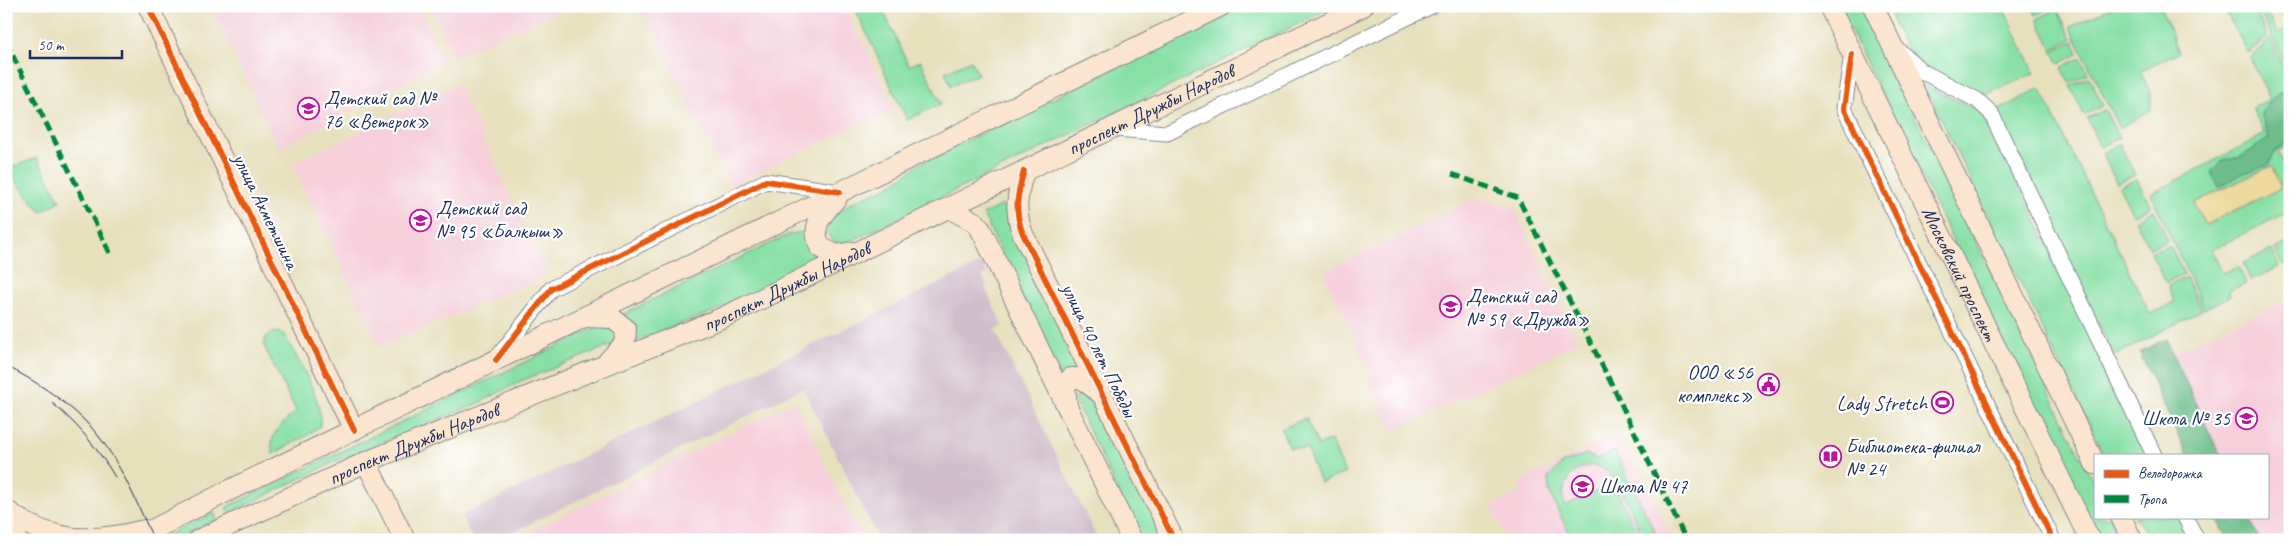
<svg xmlns="http://www.w3.org/2000/svg" width="2296" height="546" font-family="Caveat,sans-serif">
	<style>
		.built { fill: #f5cfda }
		.industrial { fill: #d1bdcb }
		.green { fill: #88e0a5; stroke: #528882; fill-rule: evenodd }
		.forest { fill: #6ebe8a; stroke: #447674 }
		.sand { fill: #eeda9e; stroke: #84847e }
		.lines { fill: none; stroke-linecap: round; stroke-linejoin: round }
		.street-casing { stroke: #81888e; stroke-width: 17 }
		.secondary-casing { stroke: #81888e; stroke-width: 22 }
		.street { stroke: #fff; stroke-width: 15 }
		.secondary { stroke: #fce5cf; stroke-width: 20 }
		.tram { stroke: #1b2f5e; stroke-width: 1 }
		.quiet { stroke: #00873e; stroke-width: 5; stroke-dasharray: 10 5; stroke-linecap: butt }
		.cycleway-casing { stroke: #fff; stroke-width: 9 }
		.cycleway { stroke: #e8590c; stroke-width: 6 }
		.labels { text-anchor: middle; dominant-baseline: central; stroke-width: 4.5; stroke-linejoin: round; paint-order: stroke }
		.poi-label { font-size: 20px; fill: #1b2f5e; stroke: #fff; text-anchor: start }
		.street-label { font-size: 20px; fill: #1b2f5e; stroke: #fff }
	</style>
	<rect width="100%" height="100%" fill="#fff"/>
	<filter id="ink" filterUnits="userSpaceOnUse"><feTurbulence type="fractalNoise" baseFrequency=".02" numOctaves="2"/><feDisplacementMap in="SourceGraphic" scale="10" xChannelSelector="R" yChannelSelector="G"/><feConvolveMatrix kernelMatrix="1 2 1 2 8 2 1 2 1" color-interpolation-filters="sRGB"/></filter>
	<filter id="wash" filterUnits="userSpaceOnUse"><feTurbulence type="fractalNoise" baseFrequency=".0096" numOctaves="4" result="noise"/><feDisplacementMap in="SourceGraphic" scale="20" xChannelSelector="R" yChannelSelector="G"/><feGaussianBlur stdDeviation="1.12" result="paint"/><feColorMatrix in="noise" values="0 0 0 0 0 0 0 0 0 0 0 0 0 0 0 0 0 1.4 0 .05"/><feComposite in="paint" operator="in"/></filter>
	<g filter="url(#wash)">
		<rect width="100%" height="100%" fill="#e7e0bd"/>
		<!-- built -->
		<path class="built" d="M210,6H419L445,61L279,149Z
			M431,6H571L454,57Z
			M641,6H845L894,108L730,186Z
			M458,84L547,275L380,347L292,164Z
			M1477,198L1514,208L1578,342L1392,432L1369,380L1373,377L1323,272Z
			M2290,298V540H2261L2250,517H2267V455H2220L2171,354Z
			M795,402L862,540H512Z
			M1615,435L1622,450L1627,448L1673,540H1507L1491,506L1522,491L1518,482Z"/>
		<!-- industrial -->
		<path class="industrial" d="M981,263L987,274L982,276L987,287L985,288L1003,326L995,330L1098,540H879L803,388L497,540H473L461,516Z"/>
		<!-- green -->
		<path class="green" d="M854,6H881L909,66L921,61L941,104L907,120Z
			M1243,6H1335L845,244C839,245 835,243 831,239C811,212 876,194 892,184C901,179 909,171 917,165Z
			M1839,6H1861L2095,486V517H2110L2121,540H2098Z
			M1887,6H2002L2035,73L1985,95C1964,97 1924,68 1909,52C1900,42 1893,19 1887,6Z
			M2031,6H2054L2036,15Z
			M2115,6H2160L2179,52L2140,71L2151,93V110L2119,128L2070,27Z
			M2223,6H2253L2268,37L2248,53Z
			M2257,6H2277L2266,12L2277,33L2288,29L2290,57L2283,60Z
			M2057,9L2072,39L2052,49L2037,19Z
			M2270,39L2290,81V145L2278,151L2282,161L2290,158V211L2211,250L2223,273L2238,266L2246,283L2229,291L2230,296L2204,309L2151,194L2265,134L2252,108L2270,99L2250,58ZM2270,166L2281,188L2205,225L2194,203Z
			M2074,41L2078,54L2059,64L2052,51Z
			M2078,59H2081L2088,74L2069,83L2061,68Z
			M971,60L978,74L951,86L945,72Z
			M2089,77L2103,106L2084,115L2070,86Z
			M1925,86L1983,112L2151,455H2104Z
			M2040,88L2150,314L2175,302L2168,286L2186,277L2202,310L2116,355L2110,348L1997,111Z
			M2105,110L2119,138L2100,147L2087,118Z
			M2120,144L2135,175L2117,183L2102,153Z
			M37,158L60,201L41,212L6,169Z
			M2137,179L2151,207L2133,215L2119,187Z
			M1002,205L1072,346L1079,372L1062,382L983,214Z
			M2154,210L2168,240L2150,249L2135,220Z
			M811,230L827,260L720,309L636,341L634,323L623,314L788,235Z
			M2290,242V262L2283,265L2275,249Z
			M2170,245L2184,274L2166,283L2151,253Z
			M2272,250L2279,267L2250,280L2243,263Z
			M603,324L617,332L616,343L521,381L477,404L341,459L230,513L227,511V507Z
			M272,332L282,333L286,338C299,363 323,398 320,426L308,435L273,454C267,433 283,425 296,411L264,346L266,337Z
			M1081,393L1091,395L1133,481L1148,501L1168,540H1141L1074,399Z
			M1306,418L1318,445L1331,440L1345,473L1320,483L1307,449L1290,448L1281,429Z
			M1615,451L1659,540H1644C1635,521 1624,489 1610,474C1590,452 1555,478 1565,506L1613,483L1641,540H1572L1549,492L1548,478L1563,463L1586,454L1596,459Z
			M214,513L217,519L173,540H157Z
			M2134,517H2181L2192,540H2153Z"/>
		<!-- forest -->
		<path class="forest" d="M2284,89L2290,101V141L2276,150L2267,165L2242,174L2219,188L2211,172L2224,160L2241,157L2269,138L2261,113L2273,98Z
			M2166,339L2220,455H2187L2139,352Z
			M2216,517H2249L2260,540H2227Z"/>
		<!-- sand -->
		<path class="sand" d="M2271,166L2281,188L2205,225L2194,203Z"/>
	</g>
	<g filter="url(#ink)">
		<g class="lines">
			<defs>
				<path id="street" d="M1897,49L1923,72L1977,100L1991,113L2154,455
					M1852,54L1844,108L2053,540
					M1114,129L1167,133L1431,6
					M497,358L551,289L766,181L840,192
					M2185,517L2197,540"/>
				<g id="secondary">
					<path d="M148,6L354,430"/>
					<path id="s1" d="M1829,6L2090,540"/>
					<path d="M1873,6L2095,464"/>
					<path d="M1024,171C1017,194 1014,211 1023,234L1174,540"/>
					<path d="M838,196C823,215 810,223 820,247L836,255L852,252"/>
					<path d="M949,208L976,223L981,230L1132,540"/>
					<path d="M587,317L612,318L626,329L625,343L608,361"/>
					<path d="M1067,406L1065,386L1071,378H1081L1100,393"/>
					<path d="M366,462L405,540"/>
					<path d="M6,510C50,544 93,543 145,530"/>
					<path d="M2121,517L2132,540"/>
					<path d="M6,528L17,540"/>
					<path d="M133,540L226,492L1221,6"/>
					<path id="s2" d="M198,540L366,462L724,317L1363,6"/>
				</g>
			</defs>
			<!-- street casing -->
			<use href="#street" class="street-casing"/>
			<!-- secondary casing -->
			<use href="#secondary" class="secondary-casing"/>
			<!-- street -->
			<use href="#street" class="street"/>
			<!-- secondary -->
			<use href="#secondary" class="secondary"/>
			<!-- tram -->
			<path class="tram" d="M6,366C34,380 63,399 85,421C117,452 135,500 154,540
				M52,403C78,424 98,449 115,477"/>
			<!-- quiet -->
			<path class="quiet" d="M6,42L110,253
				M1452,174L1518,198L1613,387L1686,540"/>
			<defs>
				<path id="cycleway" d="M148,6L354,430
					M1852,54L1844,108L2053,540
					M1024,171C1017,194 1014,211 1023,234L1174,540
					M496,360L551,289L766,181L840,192"/>
			</defs>
			<!-- cycleway casing -->
			<use href="#cycleway" class="cycleway-casing"/>
			<!-- cycleway -->
			<use href="#cycleway" class="cycleway"/>
		</g>
	</g>
	<!-- icons -->
	<defs>
		<symbol id="school-ring" viewBox="-11 -11 22 22"><circle r="9.5" fill="#fff" stroke="#b5179e" stroke-width="1.5"/><path d="M0-5L7-2L0 1L-7-2ZM-4 1L0 2.5L4 1V4Q0 6-4 4Z" fill="#b5179e"/></symbol>
		<symbol id="civic-ring" viewBox="-11 -11 22 22"><circle r="9.5" fill="#fff" stroke="#b5179e" stroke-width="1.5"/><path d="M-.6-6.5H3V-4.5H.6V-3L4-1V1h2V6H-6V1h2V-1L-.6-3ZM-1.2 2.5V6h2.4V2.5Z" fill="#b5179e"/></symbol>
		<symbol id="stadium-ring" viewBox="-11 -11 22 22"><circle r="9.5" fill="#fff" stroke="#b5179e" stroke-width="1.5"/><path d="M0-5a6.5 5 0 1 0 0 10a6.5 5 0 1 0 0-10ZM-3.5-1.8h7v3.6h-7Z" fill="#b5179e"/></symbol>
		<symbol id="library-ring" viewBox="-11 -11 22 22"><circle r="9.5" fill="#fff" stroke="#b5179e" stroke-width="1.5"/><path d="M-6-4Q-3-5.5-.7-3.5V5Q-3 3-6 4ZM6-4Q3-5.5 .7-3.5V5Q3 3 6 4Z" fill="#b5179e"/></symbol>
	</defs>
	<g fill-rule="evenodd">
		<use href="#school-ring" x="296" y="96" width="25" height="25"/>
		<use href="#school-ring" x="408" y="208" width="25" height="25"/>
		<use href="#school-ring" x="1438" y="294" width="25" height="25"/>
		<use href="#civic-ring" x="1756" y="372" width="25" height="25"/>
		<use href="#stadium-ring" x="1930" y="390" width="25" height="25"/>
		<use href="#school-ring" x="2234" y="406" width="25" height="25"/>
		<use href="#library-ring" x="1818" y="444" width="25" height="25"/>
		<use href="#school-ring" x="1570" y="474" width="25" height="25"/>
	</g>
	<g class="labels">
		<!-- poi labels -->
		<g class="poi-label">
			<text x="324" y="98">Детский сад №<tspan x="324" dy="23">76 «Ветерок»</tspan></text>
			<text x="436" y="208">Детский сад<tspan x="436" dy="23">№ 95 «Балкыш»</tspan></text>
			<text x="1466" y="296">Детский сад<tspan x="1466" dy="23">№ 59 «Дружба»</tspan></text>
			<text x="1753" y="372" text-anchor="end">ООО «56<tspan x="1753" dy="23">комплекс»</tspan></text>
			<text x="1927" y="403" text-anchor="end">Lady Stretch</text>
			<text x="2230" y="418" text-anchor="end">Школа № 35</text>
			<text x="1846" y="446">Библиотека-филиал<tspan x="1846" dy="23">№ 24</tspan></text>
			<text x="1599" y="486">Школа № 47</text>
		</g>
		<!-- street labels -->
		<g class="street-label">
			<text stroke="none"><textPath href="#s2" startOffset="1046">проспект Дружбы Народов</textPath></text>
			<text transform="translate(266 211) rotate(64)">улица Ахметшина</text>
			<text stroke="none"><textPath href="#s1" startOffset="298">Московский проспект</textPath></text>
			<text stroke="none"><textPath href="#s2" startOffset="641">проспект Дружбы Народов</textPath></text>
			<text transform="translate(1099 350) rotate(64)">улица 40 лет Победы</text>
			<text stroke="none"><textPath href="#s2" startOffset="236">проспект Дружбы Народов</textPath></text>
		</g>
	</g>
	<!-- margin -->
	<rect width="2296" height="546" fill="none" stroke="#fff" stroke-width="25"/>
	<!-- legend -->
	<rect x="2094" y="454" width="175" height="65" fill="#ffffff" stroke="#a4acbf"/>
	<rect x="2104" y="470" width="25" height="8" fill="#e8590c" stroke="#a4acbf"/>
	<text x="2138" y="478" font-size="15" fill="#1b2f5e">Велодорожка</text>
	<rect x="2104" y="495" width="25" height="8" fill="#00873e" stroke="#a4acbf"/>
	<text x="2138" y="504" font-size="15" fill="#1b2f5e">Тропа</text>
	<!-- scale -->
	<path d="M30 50v8h92v-8" fill="none" stroke="#1b2f5e" stroke-width="2.5"/>
	<text x="38" y="50" font-size="15" fill="#1b2f5e" stroke="#ffffff" stroke-width="4" paint-order="stroke">50 m</text>
</svg>
